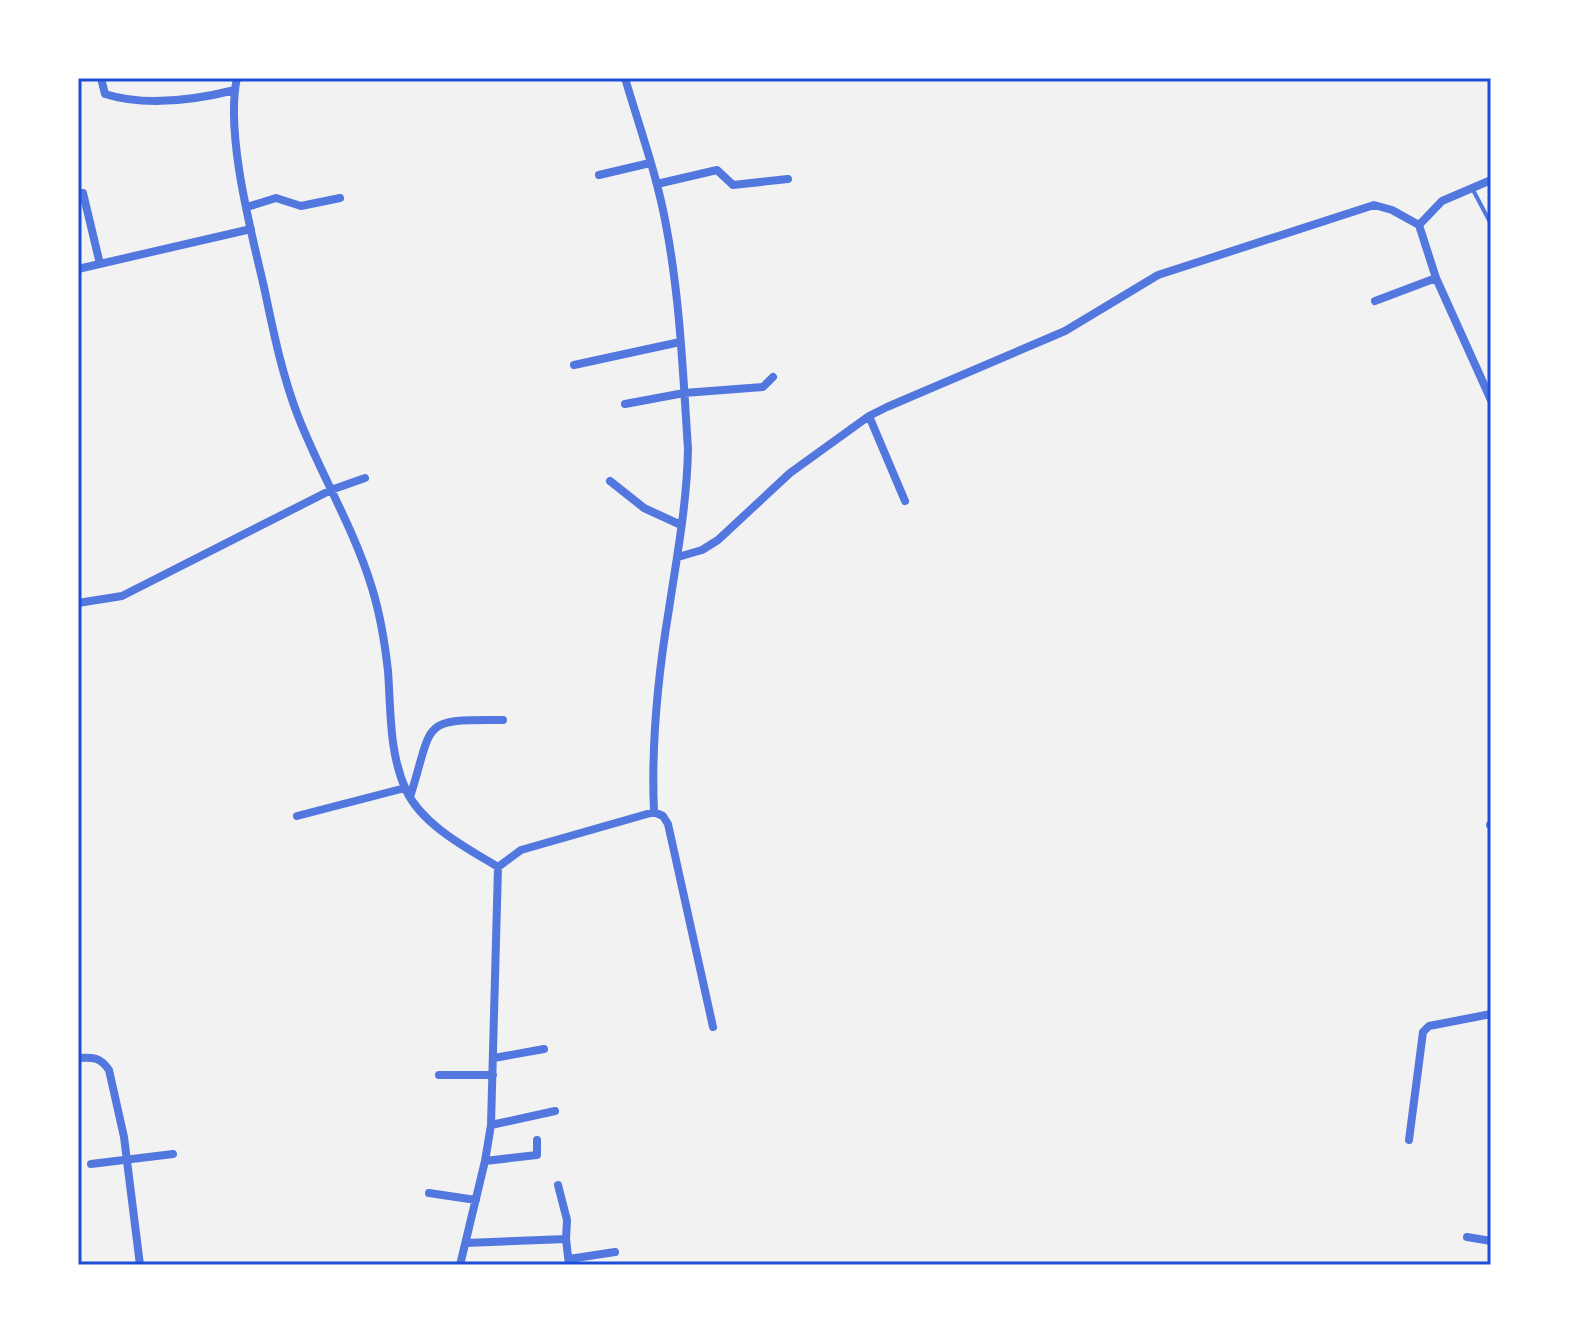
<svg xmlns="http://www.w3.org/2000/svg" width="1569" height="1343" font-family="Rubik,sans-serif">
	<style>
		.lines { fill: none; stroke-linecap: round; stroke-linejoin: round }
		.service { stroke: #5277de; stroke-width: 4 }
		.minor { stroke: #5277de; stroke-width: 8 }
		.neatline { fill: none; stroke: #1d4ed8; stroke-width: 3 }
	</style>
	<rect width="100%" height="100%" fill="#f2f2f2"/>
	<g class="lines">
		<!-- service -->
		<path class="service" d="M1472,188L1491,224"/>
		<!-- minor -->
		<path class="minor" d="M101,78L105,94C146,107 195,100 235,90
			M237,78C225,133 251,231 264,287C273,330 282,375 298,416C320,473 354,528 372,588C380,614 385,644 388,671C391,711 389,753 406,790C422,825 467,848 498,867
			M599,175L650,163
			M1491,180L1442,201L1419,225L1436,278L1491,400
			M657,184L717,170L733,185L788,179
			M83,193L100,264
			M247,207L276,198L301,206L340,198
			M78,269L251,229
			M1375,301L1436,278
			M574,365L680,342
			M625,404L684,393L763,387L773,377
			M869,416L905,501
			M610,481L644,508L681,525
			M678,557L702,550L718,540L790,473L869,416L887,407L1065,331L1158,275L1374,205L1392,210L1419,225
			M78,603L122,596L331,490L365,478
			M410,797C434,722 418,719 503,720
			M654,812L663,816L668,824L713,1027
			M297,816L405,788
			M1490,825H1491
			M78,1058C93,1057 100,1057 109,1070L124,1137L140,1265
			M494,1058L544,1049
			M439,1075H493
			M491,1125L555,1111
			M1409,1140L1423,1032L1429,1026L1491,1014
			M485,1161L537,1155V1140
			M91,1164L173,1154
			M558,1185L567,1220L566,1239
			M429,1193L476,1200
			M1467,1237L1491,1241
			M466,1243L566,1239L569,1265
			M569,1259L615,1252
			M460,1265L485,1161L491,1125L498,867L521,850L654,812C651,745 658,675 669,609C677,556 687,503 688,449C683,374 680,298 666,225C657,175 639,126 625,78"/>
	</g>
	<!-- border -->
	<rect width="1569" height="1343" fill="none" stroke="#ffffff" stroke-width="160"/>
	<rect x="80" y="80" width="1409" height="1183" class="neatline"/>
</svg>
